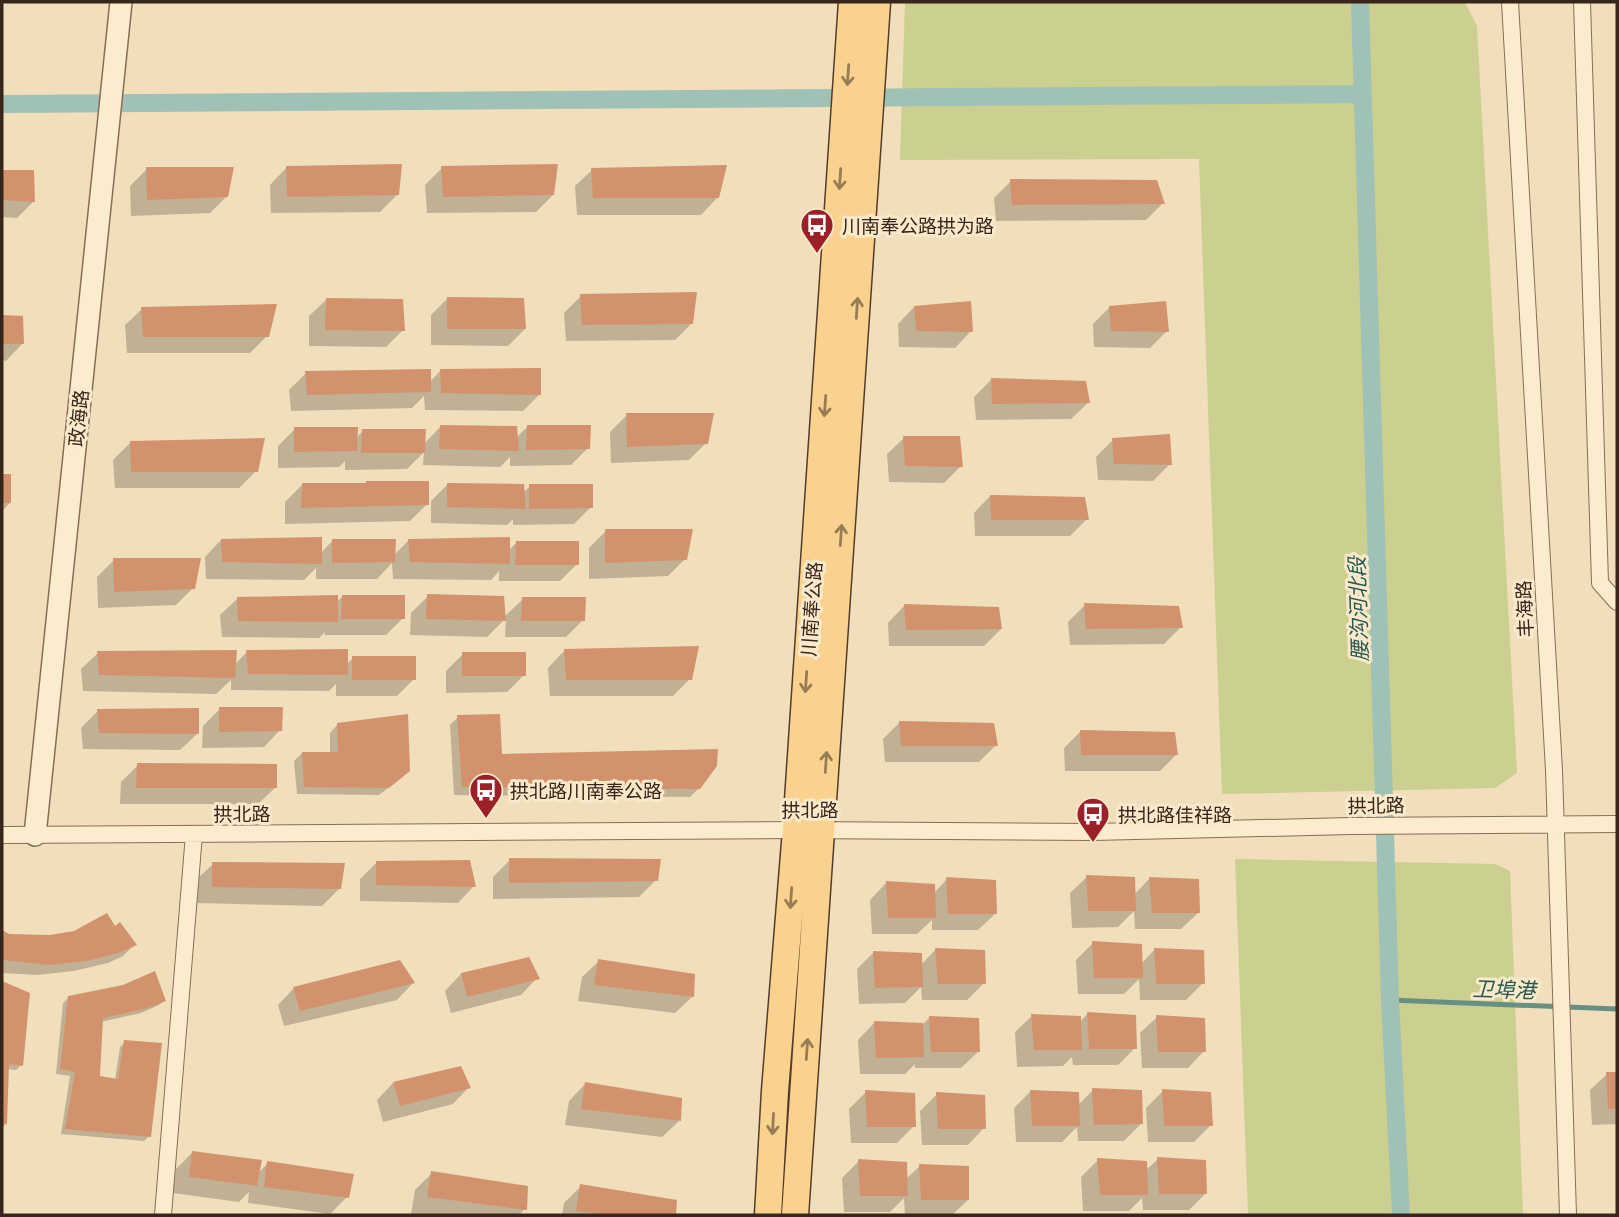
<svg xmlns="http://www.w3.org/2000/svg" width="1619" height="1217" font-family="'PT Serif','Noto Sans SC',serif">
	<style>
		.green { fill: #cbcf8f }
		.shadow { fill: #0003 }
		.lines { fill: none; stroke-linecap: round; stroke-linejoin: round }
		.stream { stroke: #678f83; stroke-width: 5 }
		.canal { stroke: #a0c1b6; stroke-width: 18 }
		.building { fill: #d2926e }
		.minor-casing { stroke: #896d54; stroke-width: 18 }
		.tertiary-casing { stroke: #896d54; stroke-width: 24 }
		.primary-casing { stroke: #563c29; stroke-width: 29 }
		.minor { stroke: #fbecce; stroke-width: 16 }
		.tertiary { stroke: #fbecce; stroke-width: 21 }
		.primary { stroke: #f8d28e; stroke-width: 26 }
		.oneway { stroke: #987c54 }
		.labels { text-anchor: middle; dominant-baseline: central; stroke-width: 6; stroke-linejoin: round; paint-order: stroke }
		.poi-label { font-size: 19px; fill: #37261a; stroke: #f8e9cb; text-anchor: start }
		.street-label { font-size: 19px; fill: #37261a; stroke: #f8e9cb }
		.water-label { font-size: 21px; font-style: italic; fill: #285852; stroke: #f8e9cb }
	</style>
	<rect width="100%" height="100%" fill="#f1debb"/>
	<!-- green -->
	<path class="green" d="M905,2H1465L1477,26L1517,773L1495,788L1222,794L1199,159L900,160Z
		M1235,859L1495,864L1510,871L1523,1215H1248Z"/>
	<!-- shadow -->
	<path class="shadow" d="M286,168L397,195L380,212L271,213L270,185Z
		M442,168L553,195L536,212L427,213L425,185Z
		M147,169L227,196L210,213L131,216L130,186Z
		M592,170L717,198L701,215H577L575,186Z
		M2,171L32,172L34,201L17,218L2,217Z
		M1011,181L1163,203L1146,220L996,221L994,198Z
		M581,296L692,323L675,340L566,341L564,313Z
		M448,298L525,329L508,346L431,345V315Z
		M326,300L403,330L386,347L309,346V316Z
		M914,307L971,331L955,348L899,347L898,324Z
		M1110,307L1167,331L1150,348L1094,347L1093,324Z
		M142,309L267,336L250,353H127L125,325Z
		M2,317H22V344L6,361L2,360Z
		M440,371L540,394L523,411L425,410L424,396L412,408L291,411L289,390L306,373L429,383Z
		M991,380L1088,403L1071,419L976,420L974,397Z
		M627,415L706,443L689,460L611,463L610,432Z
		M441,426L516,438L527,427L588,448L571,465L510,466V457L500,467L423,465L424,452L407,469L345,470V461L339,467L278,468V446L295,429L356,438L363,431L424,444Z
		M904,438L961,466L944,483L889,482L887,454Z
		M1113,440L1170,464L1153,481L1098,480L1096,457Z
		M130,443L256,471L239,488H115L113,460Z
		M2,476H9L10,503L2,511Z
		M448,484L523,493L530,486L591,507L574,524L513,525V519L507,525L431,523V501Z
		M302,485L427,504L410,521L285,524V502Z
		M990,496L1087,519L1070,536H975L974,513Z
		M606,531L685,559L668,576L589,579V548Z
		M221,540L321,553L333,540L394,555L409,540L508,551L516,543L577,564L560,581H499V571L491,580L393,579L392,563L377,579H316V568L304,580L206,579L205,557Z
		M114,560L193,588L176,605L98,608L97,577Z
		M343,596L403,618L386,635H325V632L319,638L222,637L220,615L237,599L336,603Z
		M428,596L504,617L523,599L583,620L566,637H505L506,618L487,637L410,635L411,613Z
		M1085,605L1181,627L1164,644L1070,645L1068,622Z
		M904,606L1001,629L984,646H889L888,623Z
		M564,651L690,679L673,696H550L548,668Z
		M247,652L346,665L353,658L414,679L397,696H336V684L329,691L231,690V680L216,694L83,691L81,669L98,653L234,665Z
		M463,654L524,675L507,692L446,693V671Z
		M220,709L280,730L264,747L202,748L203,726Z
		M98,711L197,734L180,750L83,749L81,728Z
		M458,717L501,756L699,788L690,797L454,795L450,725Z
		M900,722L996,745L979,762H885L883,739Z
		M338,724L400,779L379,795L297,794L294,761L302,753L330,754V733Z
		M1080,732L1177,754L1160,771H1065L1064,748Z
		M138,765L275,788L258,804H120L121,782Z
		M510,860L656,880L639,897L493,899V877Z
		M377,862L474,886L458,903L360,901V879Z
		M213,864L339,889L322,906L196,903V880Z
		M1087,877L1134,895L1150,878L1198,913L1181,929H1135L1134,911L1118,927L1072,928L1070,893Z
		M947,879L995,914L978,930H932V920L917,934H872L870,900L886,883L934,893Z
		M114,929L134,945L123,956L108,963L74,971L37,975L2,973V932L9,936L50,937Z
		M1093,943L1141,964L1155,949L1203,983L1186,1000H1140L1139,979L1124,994H1078L1076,960Z
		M936,949L984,983L967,1000H922L921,987L905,1003L859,1004L857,969L873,953L921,965Z
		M599,961L692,997L675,1013L578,1001L582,977Z
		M461,974L537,978L521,995L451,1013L445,991Z
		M2,983L28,994L21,1065L16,1070L7,1069L6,1124L2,1128Z
		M413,983L397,1000L284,1026L278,1005L294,988Z
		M68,998L164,1000L159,1005L141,1013L101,1022L98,1078L115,1080L120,1047L125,1042L149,1136L144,1141L61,1134L70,1076L56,1074L63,1003Z
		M1087,1014L1135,1048L1118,1065H1073L1072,1057L1063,1066L1017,1067L1015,1032L1032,1016L1079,1023Z
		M930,1017L978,1052L961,1068H915V1064L905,1074H860L858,1040L874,1023L922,1025Z
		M1157,1017L1204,1051L1188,1068H1142L1140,1033Z
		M1607,1074H1617V1124L1592,1125L1590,1090Z
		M393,1083L469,1087L453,1104L383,1122L377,1100Z
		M585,1084L679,1121L662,1137L565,1125L569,1101Z
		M1093,1090L1141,1124L1124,1141H1078L1077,1127L1062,1142H1016L1014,1108L1031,1091L1078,1105Z
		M1163,1091L1211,1125L1194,1142H1148L1146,1108Z
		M866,1092L914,1126L897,1143H851L849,1109Z
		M937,1094L984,1128L968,1145H922L920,1111Z
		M193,1152L258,1173L268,1163L347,1197L330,1214L248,1203L249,1192L239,1202L173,1193L176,1169Z
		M1158,1159L1206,1193L1189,1210H1143L1142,1198L1129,1211H1083L1081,1177L1098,1160L1145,1171Z
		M859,1161L906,1179L920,1166L968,1200L952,1215H905L904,1198L890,1212H844L842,1178Z
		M432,1173L525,1209L519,1215L411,1214L415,1190Z
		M581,1186L675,1201V1215H562L564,1203Z"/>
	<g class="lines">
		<!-- stream -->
		<path class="stream" d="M1390,1000L1617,1009"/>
		<!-- canal -->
		<path class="canal" d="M1360,2L1390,1000L1401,1215
			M2,104L1363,94"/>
	</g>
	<!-- building -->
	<path class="building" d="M402,164L399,195L287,197L286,166Z
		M558,164L554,195L443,197L441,166Z
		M727,165L719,198H593L591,168Z
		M146,167H234L228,197L147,200Z
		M2,170H34L35,202L2,200Z
		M1010,179L1157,180L1165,204L1012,205Z
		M697,292L693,324L582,325L580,294Z
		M447,297L524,298L526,329H447Z
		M326,298L403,299L405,331L325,330Z
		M971,301L973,332L916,331L914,306Z
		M1166,301L1169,332L1111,331L1109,306Z
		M277,304L269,337H143L141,307Z
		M2,315L23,316L24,344H2Z
		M541,368V395L441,393L440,369Z
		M431,369V392L307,395L305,371Z
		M991,378L1086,381L1090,403L992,404Z
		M626,413H714L708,444L627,447Z
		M440,425L517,426L519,451L439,449Z
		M527,425H591L590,449L526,450Z
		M294,427H358L357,451L294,452Z
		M362,429H426L425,453H361Z
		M1170,434L1172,465L1114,464L1112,438Z
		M903,436H960L963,467L905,466Z
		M265,438L258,472H131L130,441Z
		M2,474H11V503H2Z
		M366,481H429V505L301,508L302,483H366Z
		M447,483L524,484L526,509L447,507Z
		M529,484H593V508L529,509Z
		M990,495L1085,497L1089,520H991Z
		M605,529H693L687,560L605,563Z
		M322,537V564L222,562L221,539Z
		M510,537V564L410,562L408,539Z
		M332,539H396L395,562L332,563Z
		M516,541H579V565H515Z
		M113,558H201L195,589L114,592Z
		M427,594L504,596L506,621L426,619Z
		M338,595V622L238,621L237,597Z
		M342,595H405V619H341Z
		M522,597H586L585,621H521Z
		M1084,603L1179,606L1183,628L1086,629Z
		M904,604L999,607L1002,629L906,630Z
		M699,646L692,680H566L564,649Z
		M348,649V675L248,674L246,650Z
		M237,650L235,678L99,675L97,651Z
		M462,652H526V676H462Z
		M352,656H416V680H352Z
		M219,707H283L282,731L219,732Z
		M199,708V734L99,733L97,709Z
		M408,714L410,771L389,788L304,787L302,752H338L337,723Z
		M500,714L502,754L718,749L717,766L700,789L462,787L457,715Z
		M899,721L994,723L998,746H901Z
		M1080,730L1175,732L1178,755H1081Z
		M137,763L277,764V788H136Z
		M509,858L661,859L658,881L509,883Z
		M470,860L476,887L376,885V861Z
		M212,862L345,863L341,889L212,887Z
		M1086,875L1135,877L1136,911H1088Z
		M946,877L996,880L997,914H948Z
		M1149,877L1199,879L1200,913H1152Z
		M886,881L935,884L936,918H888Z
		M107,913L115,926L120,922L137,945L121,952L86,961L49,965L2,960V930L9,934L50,935L74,931Z
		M1092,941L1142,944L1143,978H1094Z
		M935,948L985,950L986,984H938Z
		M1154,948L1204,950L1205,984H1156Z
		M873,951L922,953L923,987L875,988Z
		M529,957L540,979L467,997L461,973Z
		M598,959L695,974L694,997L594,985Z
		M400,960L415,983L300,1011L293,987Z
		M155,971L166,1001L148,1008L103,1018L100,1076L118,1079L124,1040L162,1043L151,1137L65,1129L75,1072L60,1069L68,996L123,985Z
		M2,981L30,993L23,1066L9,1064L7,1124H2Z
		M1087,1012L1136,1015L1137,1049H1089Z
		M1031,1014L1081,1016L1082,1050H1034Z
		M1156,1015L1205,1018L1206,1052H1158Z
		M929,1016L979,1018L980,1052H931Z
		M874,1021L923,1023L924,1057L876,1058Z
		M461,1066L471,1088L400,1106L393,1082Z
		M1606,1072H1617V1109H1608Z
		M585,1082L682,1098L681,1121L581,1109Z
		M1092,1088L1142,1090L1143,1124L1094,1125Z
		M1162,1089L1211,1092L1213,1126H1164Z
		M865,1090L915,1093L916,1127H867Z
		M1030,1090L1079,1092L1080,1126H1032Z
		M936,1092L985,1095L986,1129H938Z
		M192,1151L262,1160L257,1186L189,1177Z
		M1157,1157L1206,1160L1207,1194H1159Z
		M1097,1158L1147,1161L1148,1195H1100Z
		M858,1159L907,1162L908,1196H860Z
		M267,1161L354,1174L349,1198L264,1187Z
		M919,1164L969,1166V1200H921Z
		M431,1171L528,1186L527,1210L427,1197Z
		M580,1184L677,1200L676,1215H612L576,1211Z"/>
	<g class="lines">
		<defs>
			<path id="minor" d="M1510,2L1554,770L1568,1215
				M1582,2L1600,583L1617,602
				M2,835L796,830L1093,832L1351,826L1617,824
				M163,1215L194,834"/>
			<path id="tertiary" d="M35,835L121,2"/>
			<path id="primary" d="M768,1215L775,1091L796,830L852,2
				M795,1215L877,2"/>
		</defs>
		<!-- minor casing -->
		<use href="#minor" class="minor-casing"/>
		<!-- tertiary casing -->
		<use href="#tertiary" class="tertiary-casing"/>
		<!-- primary casing -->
		<use href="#primary" class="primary-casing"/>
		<!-- minor -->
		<use href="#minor" class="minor"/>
		<!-- tertiary -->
		<use href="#tertiary" class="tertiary"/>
		<!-- primary -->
		<use href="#primary" class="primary"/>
	</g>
	<!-- one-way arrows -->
	<defs><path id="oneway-shaft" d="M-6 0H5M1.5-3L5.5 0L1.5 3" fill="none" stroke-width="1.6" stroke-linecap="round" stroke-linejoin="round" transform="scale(1.75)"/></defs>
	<g class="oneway">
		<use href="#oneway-shaft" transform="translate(848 75) rotate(94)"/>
		<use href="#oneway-shaft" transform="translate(840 179) rotate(94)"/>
		<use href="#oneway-shaft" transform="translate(857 308) rotate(-86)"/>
		<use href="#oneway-shaft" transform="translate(825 406) rotate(94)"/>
		<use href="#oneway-shaft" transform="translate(841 535) rotate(-86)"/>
		<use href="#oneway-shaft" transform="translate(806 682) rotate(94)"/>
		<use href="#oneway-shaft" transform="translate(826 762) rotate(-86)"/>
		<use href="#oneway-shaft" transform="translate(791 898) rotate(94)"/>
		<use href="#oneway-shaft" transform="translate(807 1049) rotate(-86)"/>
		<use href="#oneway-shaft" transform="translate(773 1124) rotate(93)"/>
	</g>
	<!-- icons -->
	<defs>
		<symbol id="bus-pin" viewBox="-11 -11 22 30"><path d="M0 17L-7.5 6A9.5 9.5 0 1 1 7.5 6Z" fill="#9c2027" stroke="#f8e9cb"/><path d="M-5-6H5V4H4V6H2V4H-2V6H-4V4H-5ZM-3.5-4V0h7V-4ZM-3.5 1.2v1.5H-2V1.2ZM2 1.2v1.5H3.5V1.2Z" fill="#fff"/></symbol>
	</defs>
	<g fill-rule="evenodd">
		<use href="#bus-pin" x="798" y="206" width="38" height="52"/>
		<use href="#bus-pin" x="467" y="771" width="38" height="52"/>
		<use href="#bus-pin" x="1074" y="795" width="38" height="52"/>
	</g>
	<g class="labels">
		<!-- poi labels -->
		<g class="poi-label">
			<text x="842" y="225">川南奉公路拱为路</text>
			<text x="510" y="790">拱北路川南奉公路</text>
			<text x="1118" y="814">拱北路佳祥路</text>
		</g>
		<!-- street labels -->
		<g class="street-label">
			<text transform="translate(78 418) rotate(-84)">政海路</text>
			<text transform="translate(811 609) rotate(-86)">川南奉公路</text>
			<text transform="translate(1524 609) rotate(-93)">丰海路</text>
			<text transform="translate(1376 805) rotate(-1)">拱北路</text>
			<text x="810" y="809">拱北路</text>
			<text x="242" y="813">拱北路</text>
		</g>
		<!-- water labels -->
		<g class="water-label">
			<text transform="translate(1358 609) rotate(-92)">腰沟河北段</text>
			<text transform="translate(1504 989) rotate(2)">卫埠港</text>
		</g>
	</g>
	<!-- border -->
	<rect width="1619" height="1217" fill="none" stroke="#37261a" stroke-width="7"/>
</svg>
